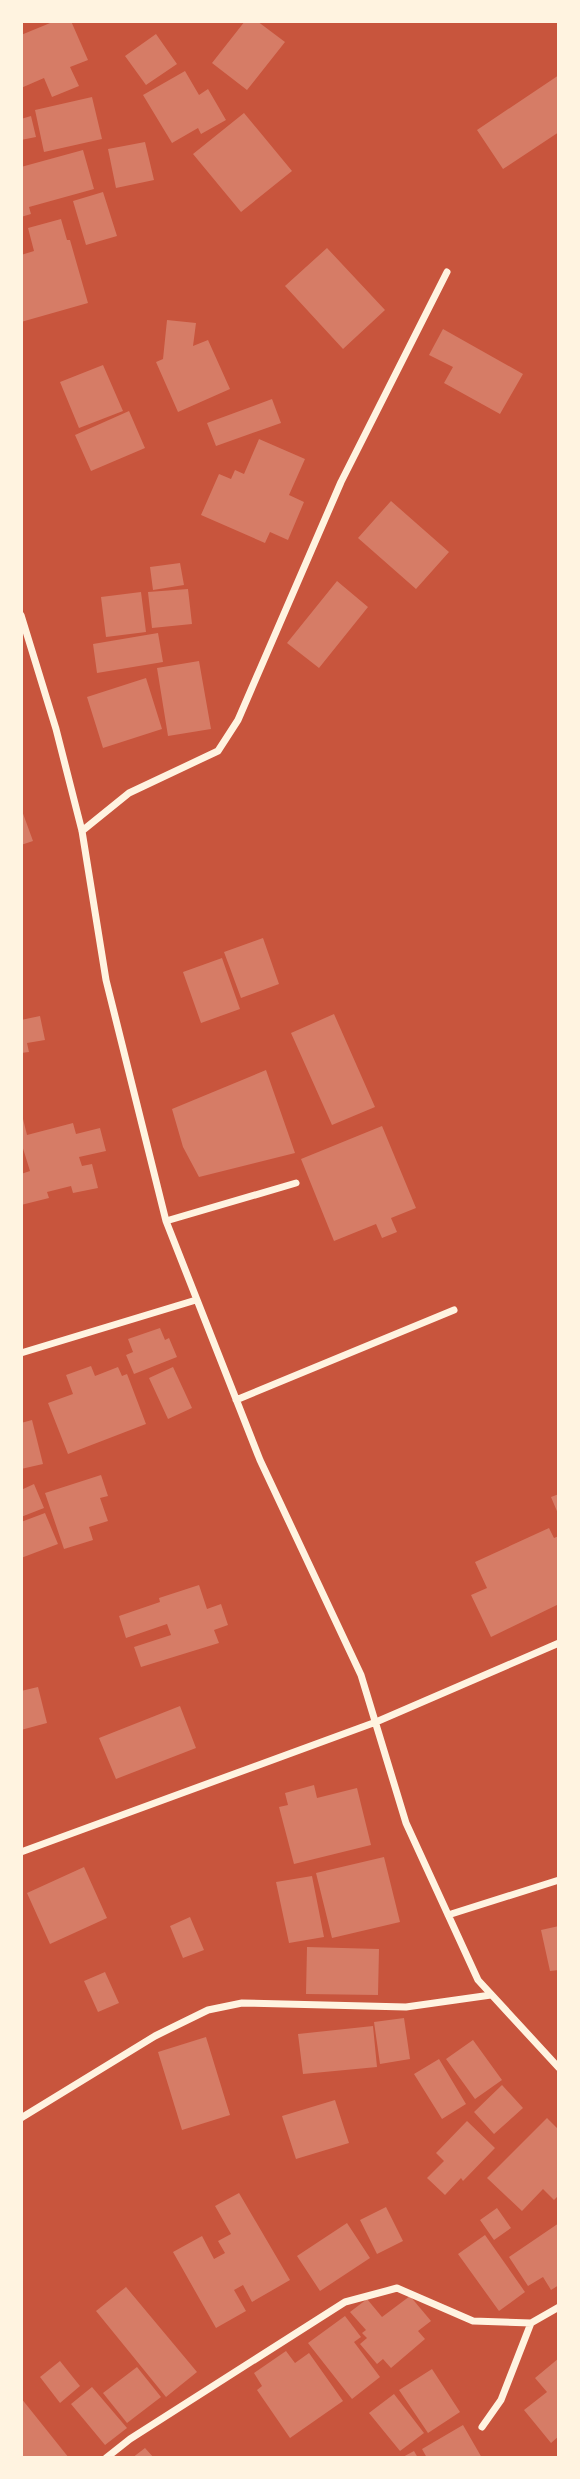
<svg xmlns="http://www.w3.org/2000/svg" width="580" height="2479" font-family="Merriweather,serif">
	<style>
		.building { fill: #d67c66 }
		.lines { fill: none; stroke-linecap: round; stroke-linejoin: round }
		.minor { stroke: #fff3e0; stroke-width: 7 }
	</style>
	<rect width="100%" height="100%" fill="#c8553d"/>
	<!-- building -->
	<path class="building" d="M55,21H71L88,60L70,67L79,86L52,97L44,78L21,88V35Z
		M245,21H257L285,42L247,90L212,63Z
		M156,34L177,64L146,85L125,56Z
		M185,71L199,95L208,89L226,120L201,134L198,128L172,143L143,95Z
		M559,75V132L503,169L477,130Z
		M92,97L102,139L44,152L35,110Z
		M244,113L292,171L241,212L193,154Z
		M31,116L36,137L21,140V119Z
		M145,142L154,180L116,188L108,149Z
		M83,150L94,189L29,207L31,214L21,217V167Z
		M103,192L117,236L86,245L73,201Z
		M61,219L67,240H70L88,303L21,322V255L34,251L28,228Z
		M327,248L385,310L343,349L285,286Z
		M167,320L196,323L193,346L208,340L230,389L178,412L156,362L163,359Z
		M443,329L523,374L500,414L444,383L453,367L429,355Z
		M103,365L123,411L79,428L60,382Z
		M272,399L281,423L216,446L207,423Z
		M129,411L145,448L91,471L75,435Z
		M259,439L305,459L289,495L304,502L288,540L270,532L265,543L201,515L219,474L231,479L235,470L244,474Z
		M391,501L449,552L416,589L358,538Z
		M180,563L184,585L153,590L150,567Z
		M337,581L368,607L319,668L287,643Z
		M188,589L192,624L152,628L148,592Z
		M141,592L146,632L106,637L101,597Z
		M158,633L163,662L97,673L93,644Z
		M199,661L211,729L168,736L157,668Z
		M146,678L162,729L103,748L87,697Z
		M21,808L33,841L21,845Z
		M263,938L279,984L241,998L224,952Z
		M222,958L240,1009L201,1023L183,972Z
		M334,1014L375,1107L332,1125L291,1033Z
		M40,1016L45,1040L27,1043L29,1052L21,1053V1020Z
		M266,1070L295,1153L199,1177L183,1147L172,1109Z
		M22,1115L27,1135L73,1123L76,1134L100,1128L106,1151L79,1157L82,1166L92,1164L98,1188L73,1193L71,1186L47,1192L49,1198L21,1205V1174L30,1171L21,1142Z
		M382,1126L416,1208L391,1218L397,1232L382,1238L376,1224L334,1241L301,1159Z
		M160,1328L165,1340L169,1338L177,1357L134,1374L126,1355L133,1352L128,1339Z
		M91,1366L95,1376L118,1367L122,1376L127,1374L146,1424L68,1454L48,1403L73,1394L66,1375Z
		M173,1367L192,1408L168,1419L149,1378Z
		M32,1420L43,1464L21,1469V1423Z
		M101,1475L108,1496L100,1498L108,1521L89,1527L93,1540L64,1549L45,1493Z
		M34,1484L44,1508L21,1517V1490Z
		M559,1494V1516L551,1497Z
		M45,1513L58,1544L21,1558V1522Z
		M549,1528L554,1538L559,1536V1604L491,1637L471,1595L487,1588L475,1562Z
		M199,1585L207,1609L221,1604L228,1625L214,1630L219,1643L141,1667L134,1647L171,1635L167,1624L126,1638L119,1616L160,1602L159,1598Z
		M38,1687L47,1723L21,1730V1691Z
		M180,1706L196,1748L116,1779L99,1738Z
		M314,1785L317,1798L357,1788L371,1845L294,1864L279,1807L288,1805L285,1793Z
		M384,1857L400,1922L332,1938L316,1873Z
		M84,1867L107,1918L50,1944L27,1893Z
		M312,1876L324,1937L289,1943L276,1882Z
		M190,1917L204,1950L183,1958L170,1926Z
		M559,1926V1970L550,1971L541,1930Z
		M307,1947L379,1949L378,1995L306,1994Z
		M105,1972L119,2003L98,2012L84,1981Z
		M404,2018L410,2059L380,2064L374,2022Z
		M373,2026L377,2067L303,2074L298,2034Z
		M206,2037L230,2115L182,2130L158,2052Z
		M473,2040L502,2080L475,2099L446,2059Z
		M439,2059L466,2104L442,2119L414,2074Z
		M502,2085L523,2108L494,2134L474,2112Z
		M335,2100L349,2143L296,2159L282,2116Z
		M547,2118L559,2130V2195L554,2200L543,2189L522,2211L487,2178Z
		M467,2121L495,2148L463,2181L461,2178L445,2195L427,2178L444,2161L436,2153Z
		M239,2193L290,2280L252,2302L243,2285L234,2290L246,2311L216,2328L173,2252L202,2236L214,2259L225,2253L218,2241L231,2234L215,2206Z
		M386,2207L403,2241L377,2254L360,2220Z
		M497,2208L511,2228L494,2240L480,2220Z
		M347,2223L370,2258L320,2291L297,2256Z
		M559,2223V2285L551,2290L543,2277L528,2286L509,2257Z
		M485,2235L525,2292L499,2311L458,2254Z
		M126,2287L197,2372L166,2397L96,2311Z
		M410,2296L431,2321L418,2331L425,2339L391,2368L383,2359L377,2364L360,2344L367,2338L362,2333L366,2330L350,2312L367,2299L382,2317Z
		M345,2316L361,2337L354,2342L380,2377L352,2399L308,2343Z
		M286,2351L295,2363L309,2353L343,2401L290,2438L257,2390L262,2386L254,2373Z
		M559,2358V2436L551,2443L524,2410L547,2392L535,2378Z
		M60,2361L80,2386L60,2403L40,2377Z
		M137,2367L161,2397L127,2423L103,2393Z
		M432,2369L460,2412L428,2433L399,2390Z
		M92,2387L127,2428L105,2445L71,2404Z
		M394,2394L424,2433L400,2451L369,2413Z
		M21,2398L69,2458H21Z
		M463,2425L482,2458H427L422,2449Z
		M145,2448L154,2458H132Z
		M414,2451L418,2458H401Z"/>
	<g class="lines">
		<!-- minor -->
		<path class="minor" d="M21,615L56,729L82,831L106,980L166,1221L260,1460L361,1675L406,1823L478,1980L559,2068
			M82,831L129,793L218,751L238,720L341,482L447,272
			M166,1221L296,1183
			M21,1353L196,1300
			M236,1400L454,1310
			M21,1852L376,1722L559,1643
			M448,1915L559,1880
			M21,2118L155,2036L208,2010L242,2003L406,2007L491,1995
			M482,2427L501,2400L531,2323
			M106,2458L130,2439L345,2302L397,2288L473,2321L531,2323L559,2307"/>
	</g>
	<!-- border -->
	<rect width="580" height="2479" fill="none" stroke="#fff3e0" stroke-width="46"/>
</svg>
